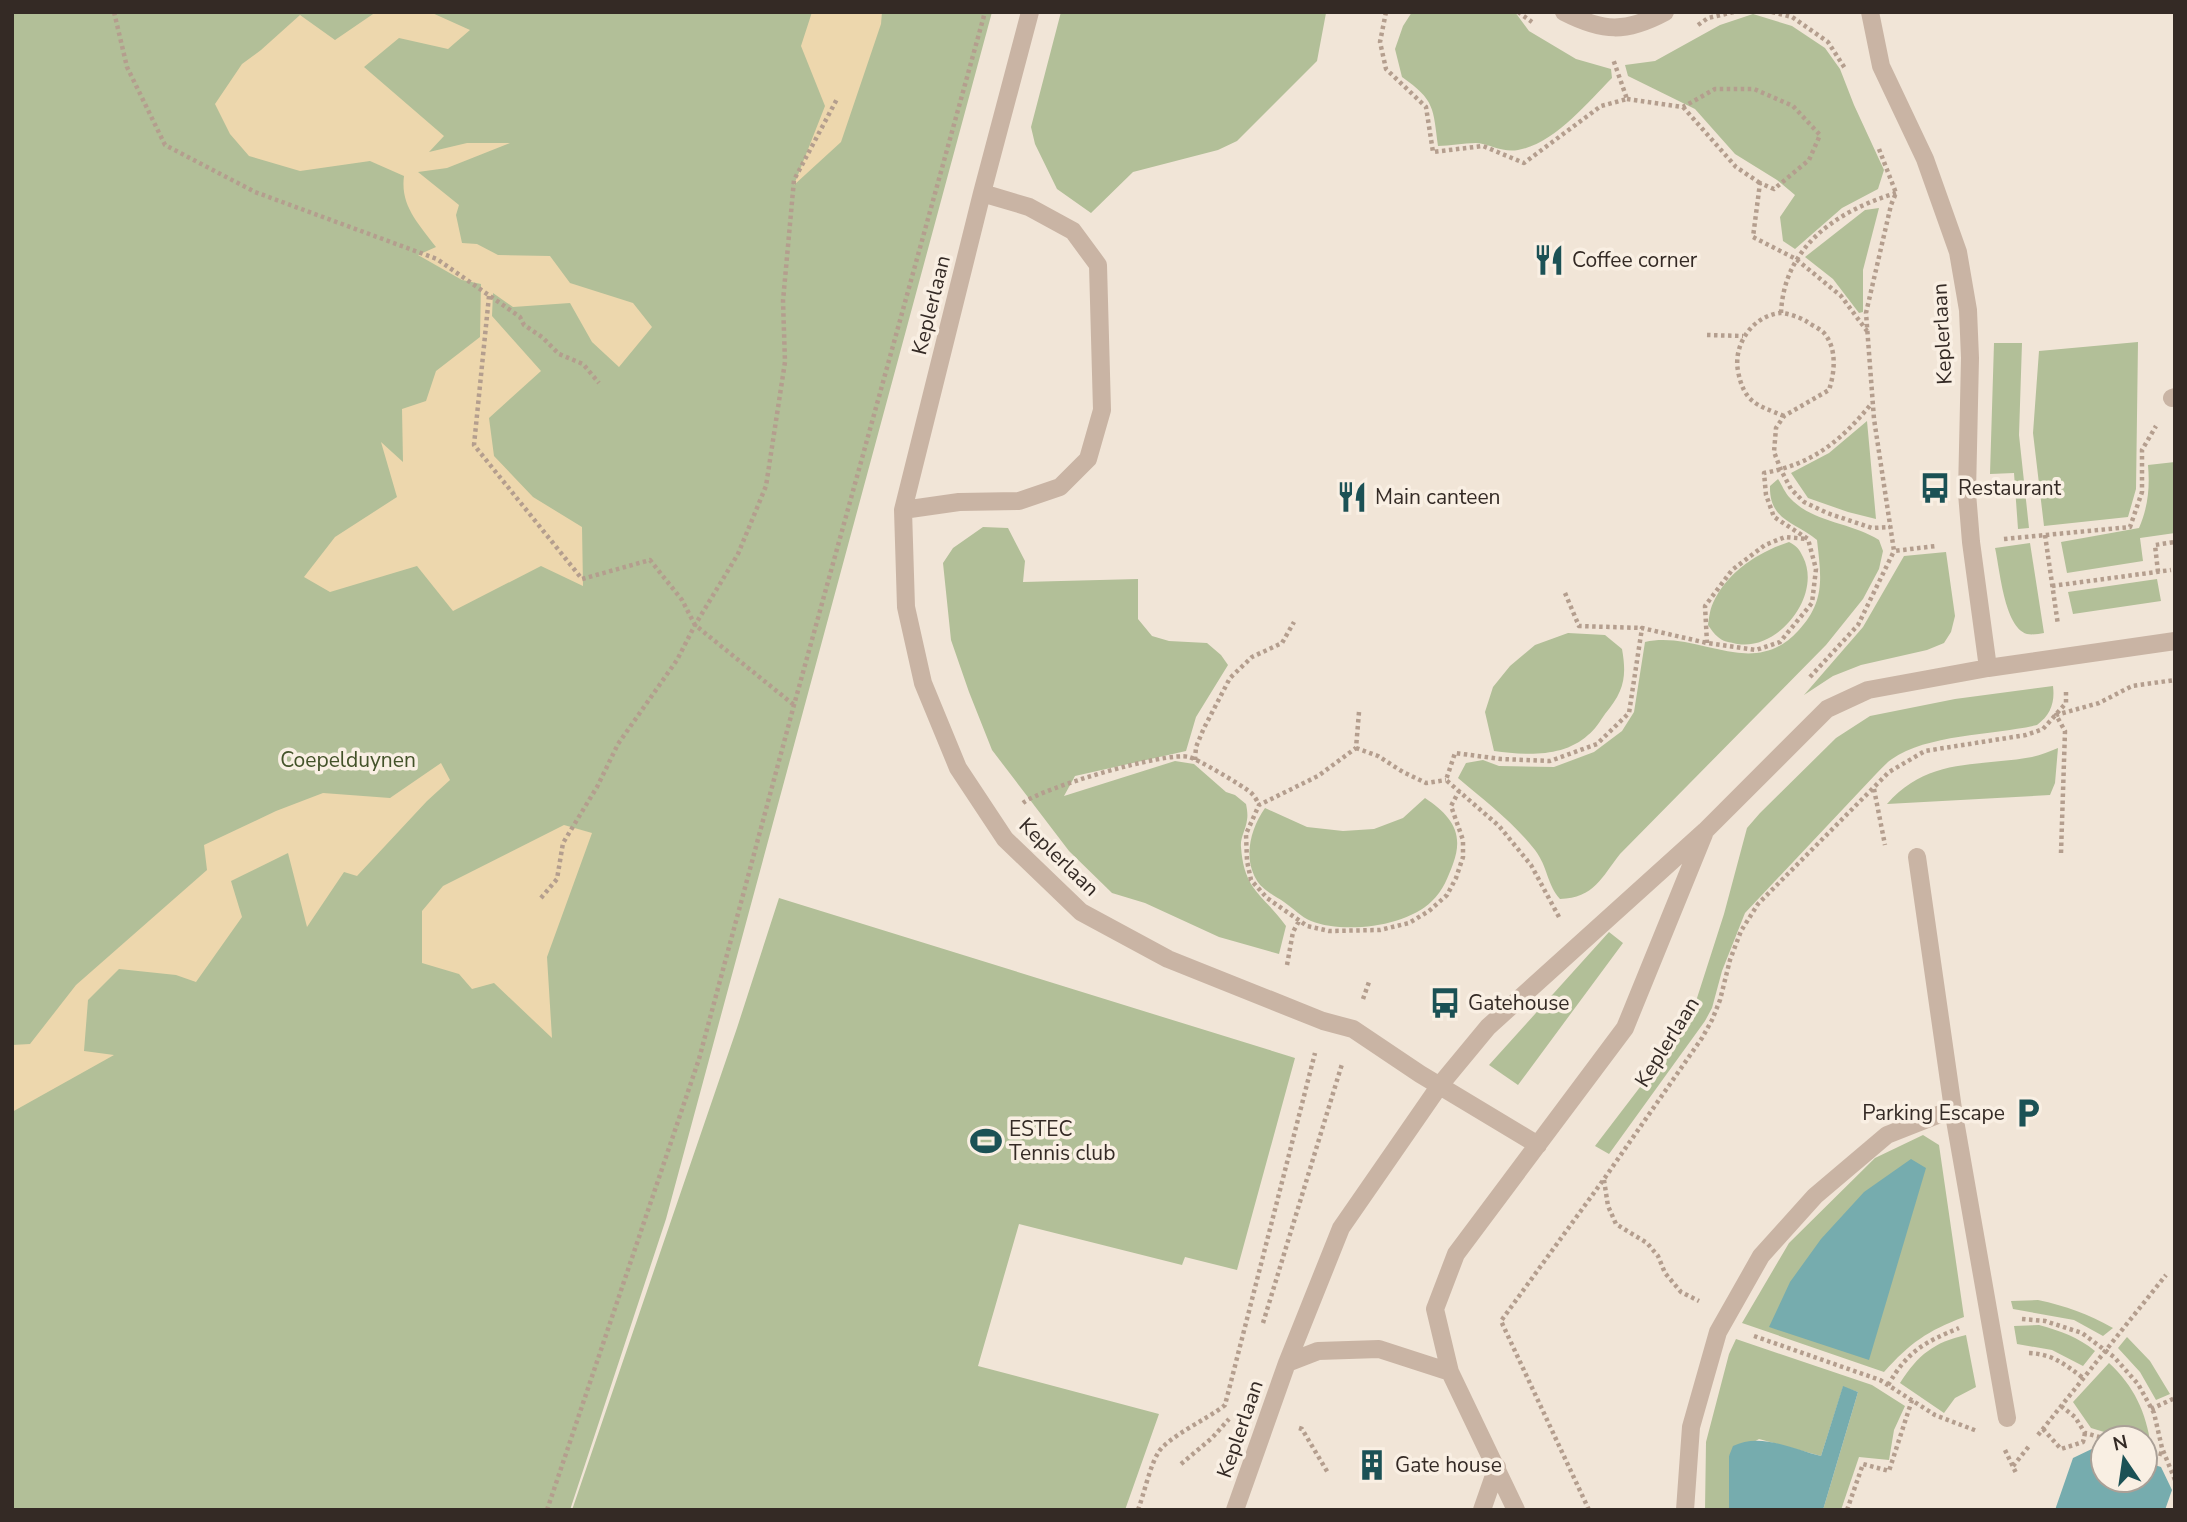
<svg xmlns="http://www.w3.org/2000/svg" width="2187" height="1522" font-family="'Nunito Sans',sans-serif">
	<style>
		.green { fill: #b2bf98 }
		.sand { fill: #edd7ad }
		.water { fill: #76acae }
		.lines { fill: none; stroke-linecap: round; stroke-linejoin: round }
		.path { stroke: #b49e8e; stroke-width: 4.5; stroke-dasharray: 3.5 3.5; stroke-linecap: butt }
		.lane { stroke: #c9b4a4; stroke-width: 18 }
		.labels { text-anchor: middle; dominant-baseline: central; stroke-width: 7; stroke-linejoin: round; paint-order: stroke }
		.poi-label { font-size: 21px; fill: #342a25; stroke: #f9efe3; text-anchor: start }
		.street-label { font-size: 21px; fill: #342a25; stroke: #f9efe3 }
		.park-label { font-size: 21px; fill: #435229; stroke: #f9efe3 }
	</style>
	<rect width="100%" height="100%" fill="#f1e5d7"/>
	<!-- green -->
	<path class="green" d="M12,12H992L666,1219L570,1510H12Z
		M1061,12H1325L1326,13L1317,61L1237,141L1218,150L1133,172L1091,213L1057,189L1035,144L1031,127Z
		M1412,12H1515L1529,31L1576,59L1611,69L1612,78C1587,103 1554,144 1518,150C1503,153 1490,144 1476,143C1463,143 1450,146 1438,146C1433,108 1435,100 1402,77L1395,49L1403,26Z
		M1753,14L1792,26L1825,48L1840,69L1854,105L1884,170L1878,189L1842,208L1795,249L1783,241L1780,217L1795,195L1777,180L1735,154L1695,109L1628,76L1625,65L1655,61L1720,25Z
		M1879,208L1863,270V312L1859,313L1833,279L1805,257L1865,210Z
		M2138,342L2136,489L2128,517L2044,526L2033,433L2039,351Z
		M1994,343H2022L2019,435L2029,528L2018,529L2014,473L1990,474Z
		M1867,421L1876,519L1848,512L1808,498L1791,473L1829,453Z
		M2175,462V533L2140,538L2143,561L2067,573L2061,542L2139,528C2148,507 2150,488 2148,465Z
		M1778,479C1782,485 1785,493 1790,498C1813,523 1851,522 1879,540L1883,551L1879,569L1863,599L1826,645L1620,854C1602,877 1594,898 1560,899C1547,885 1548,867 1535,850C1514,823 1484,800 1458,778L1466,763L1483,760L1499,766L1554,767L1594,752L1622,731L1634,712L1645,642C1699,630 1752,681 1798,631C1826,601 1821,577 1817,540C1796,522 1769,521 1770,486Z
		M983,527L1008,528L1025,561L1023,582L1138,579V619L1152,636L1169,641L1207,643L1221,655L1228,665L1196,717L1186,751L1075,776L1064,796L1175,761L1194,764L1226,792L1235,795L1246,804C1247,809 1248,815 1247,820C1246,829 1240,838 1241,847C1244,891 1263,894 1286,926L1279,954L1219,937L1145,903L1112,893L1069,851L992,750L969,692L951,640L943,563L953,548Z
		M1789,542C1797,546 1799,549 1803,557C1823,596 1776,655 1733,643C1728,642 1722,641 1718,637C1714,634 1711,629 1708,625C1709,618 1710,609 1713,603C1727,572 1758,552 1789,542Z
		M2030,543L2044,633C2039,634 2032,635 2027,634C2004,627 2000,569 1995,548Z
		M1946,552L1955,616L1951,632L1944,643L1927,650L1861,665L1833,676L1804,695L1863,627L1904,556Z
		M2157,579L2161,601L2073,614L2068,592Z
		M1568,633L1605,635L1622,649C1627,677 1624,691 1605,714C1600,721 1595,730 1588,735C1563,758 1525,755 1494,751L1485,712L1493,687L1510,666L1535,645Z
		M2053,686C2055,702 2051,715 2037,725C1995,735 1927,734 1892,759C1886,763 1881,769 1876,774L1745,913L1722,971L1712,1008L1705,1021L1609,1154L1595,1146L1689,1023L1724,914L1747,828L1760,813L1836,738L1870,716L1955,699Z
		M2058,748L2055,783L2050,795L1887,804C1928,757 1977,767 2032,757C2041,755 2050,751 2058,748Z
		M1425,798C1450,815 1465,832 1453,864C1448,877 1443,891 1432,901C1406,927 1344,934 1311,921C1301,917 1293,908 1284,902C1275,896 1261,889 1256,879C1243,856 1251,828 1265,808L1307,827L1343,831L1374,829L1403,818Z
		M779,898L1295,1058L1237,1270L1185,1257L1182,1265L1019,1224L978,1366L1159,1414L1125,1510H572L737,1028Z
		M1609,932L1623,943L1518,1085L1489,1065Z
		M1923,1135L1939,1145L1964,1317C1927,1331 1910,1343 1884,1372L1742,1323L1789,1243L1875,1158Z
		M2038,1300C2066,1306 2088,1314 2113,1328L2103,1336L2074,1320L2013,1309L2011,1301Z
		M2039,1325C2061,1331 2078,1337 2095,1351L2083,1366L2052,1350L2017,1344L2014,1326Z
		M1966,1335L1976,1387L1955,1398L1944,1413L1900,1383C1918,1355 1934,1342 1966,1335Z
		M2127,1337L2150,1361L2170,1394L2156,1400L2140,1372L2118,1348Z
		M1736,1339L1872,1385L1905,1406L1894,1430L1889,1460L1859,1457L1841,1510H1823L1858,1392L1843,1387L1821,1456L1759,1439L1729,1456V1510H1705L1706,1442L1729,1354Z
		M2109,1363C2134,1386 2146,1412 2151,1446L2145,1444V1438H2124L2091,1428L2073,1402Z"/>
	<!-- sand -->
	<path class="sand" d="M376,12H430L470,30L448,49L399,38L364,67L444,136L429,152L467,143H510L447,168L418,172L459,205L456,215L462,243L477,244L498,255L550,256L570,283L633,303L652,327L619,367L592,342L570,303L513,307L493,293L492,316L541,371L489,418L494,456L533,497L582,527L583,586L541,566L453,611L417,566L330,592L304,577L335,537L397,497L381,442L403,462L402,409L426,401L436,371L480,337L481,284L462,280L418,255L436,247C419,224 400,206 404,176L370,161L300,171L249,156L230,134L215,104L242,64L261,50L300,15L335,40Z
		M812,12H882L881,24L841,142L794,185L825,106L801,46Z
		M441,763L450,780L427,801L357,876L344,872L307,927L288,853L231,881L242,917L196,982L176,975L119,969L88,1000L84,1051L114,1055L12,1112V1045L30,1044L76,985L207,870L204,845L276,811L323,793L390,798Z
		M564,825L592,833L547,957L552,1038L494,983L472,989L459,974L422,963V911L443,886Z"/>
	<!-- water -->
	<path class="water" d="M1911,1159L1926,1168L1869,1360L1769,1327L1790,1282L1821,1239L1864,1192Z
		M1843,1386L1858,1392L1823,1510H1729V1456L1733,1446C1760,1432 1793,1449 1821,1456Z
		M2098,1446L2103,1448V1480H2145V1462L2161,1467L2172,1490L2165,1510H2055L2073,1458Z"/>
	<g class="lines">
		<!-- path -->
		<path class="path" d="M114,12L127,67L165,145L255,192L437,259L520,317L524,325L542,337L559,354L583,364L599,383
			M1386,12L1380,42L1386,69L1426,107L1433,152L1483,146L1524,163L1601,106L1627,99L1613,59
			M1518,12L1532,22
			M1772,12L1792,17L1828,42L1846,70
			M1698,25L1708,18L1734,12
			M1627,99L1683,107L1715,89H1754L1793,106L1820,135L1809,160L1774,189L1760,183L1753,237L1796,259L1841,296L1867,331
			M1683,107L1736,167L1760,183
			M1879,149L1896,193L1891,205L1866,313L1874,419L1894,551L1936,546
			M489,296L474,445L582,579L650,560L682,600L695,625L794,705
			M1781,313C1784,246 1837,211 1896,193
			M1707,335L1743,336
			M1784,416C1757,405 1744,403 1738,371C1733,345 1752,316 1780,313C1787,313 1799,317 1806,321C1811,325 1819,328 1824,333C1837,348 1835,372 1829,390L1784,416L1776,428L1774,452L1781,470L1791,489L1804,502L1827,513L1872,528L1890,527
			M2045,535L2058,625
			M2004,539L2130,527L2142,492V450L2156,426
			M2158,572L2155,545L2175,542
			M2052,586L2171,570
			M1565,593L1579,626L1642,628
			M1707,643L1705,606L1732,570L1765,545L1785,537L1807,539
			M1810,677L1858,625L1894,551
			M1359,712L1356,748L1318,776L1259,805L1246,834L1247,861L1251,880L1267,898L1307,926L1329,931L1380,930L1409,923L1429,911L1447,895L1456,878L1463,857V840L1451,806L1459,791
			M1356,748L1378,756L1403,772L1426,783L1446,780
			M1195,760L1196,747L1204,728L1230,678L1252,657L1282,643L1294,622
			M1874,789L1885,845
			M1023,803C1042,788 1166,751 1189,757C1196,758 1243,786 1250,792C1255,796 1257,801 1259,805
			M2061,853L2065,731L2056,715L2099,703L2132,686L2175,680
			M541,898L557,879L563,843L597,787L618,744L677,660L695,625L738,554L766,486L785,362L783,301L794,180L837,99
			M1559,917L1531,865L1499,826L1446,780L1455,753L1501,759L1550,761L1597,744L1629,713L1642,628L1707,643L1756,650L1780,642L1812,603L1816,569L1808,539L1774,517L1766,495L1764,473C1813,464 1841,441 1872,403
			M1287,965L1293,932L1299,921
			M1363,999L1369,982
			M1604,1180L1608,1206L1616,1224L1647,1243L1658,1256L1665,1273L1681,1292L1699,1301
			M2022,1319L2045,1321L2082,1333L2114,1357L2138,1384L2154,1413L2162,1448L2175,1480
			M1263,1323L1342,1064
			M1754,1336L1880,1380L1935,1415L1977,1431
			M2029,1353C2052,1354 2065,1364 2083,1378
			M1888,1385C1908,1351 1923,1343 1959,1328
			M2061,1406L2075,1417L2085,1433L2103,1438
			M2151,1409L2175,1398
			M1299,1428L1302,1429L1328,1473
			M2043,1429L2061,1449L2083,1442L2085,1433
			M2038,1435L2166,1275
			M2005,1450L2017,1475
			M2145,1450L2165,1455
			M1181,1464L1212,1438L1229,1419
			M2013,1466L2030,1445
			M547,1510L699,1059L794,705L985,12
			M1138,1510C1144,1494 1150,1466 1158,1453C1167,1437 1208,1419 1225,1405L1315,1053
			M1589,1510L1501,1321L1604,1179L1702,1038L1712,1020L1720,1000L1730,960L1741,931L1758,904L1889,772L1925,751L2026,735L2043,729L2066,703V689
			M1847,1510L1863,1464L1889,1471L1912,1400"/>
		<!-- lane -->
		<path class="lane" d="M1030,12L982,193L903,510L906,607L923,683L958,768L1005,839L1081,912L1168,959L1323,1021L1353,1029L1420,1074L1538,1145
			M1564,12C1603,32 1626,33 1665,12
			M2172,398L2175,397
			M903,510L959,502L1019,501L1060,487L1088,459L1102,410L1098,265L1073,231L1029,207L982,193
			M1988,668L2175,641
			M1917,857L1953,1109L2007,1418
			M1287,1363L1318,1351L1379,1349L1450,1372
			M1235,1510L1287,1363L1341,1228L1440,1085L1488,1027L1705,831L1827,709L1868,690L1988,668L1971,542L1967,493L1970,358L1968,310L1958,252L1925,159L1881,66L1870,12
			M1482,1510L1497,1467
			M1516,1510L1450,1372L1435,1309L1456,1254L1625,1028L1704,834
			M1685,1510L1691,1427L1718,1332L1761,1256L1815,1196L1887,1135L1953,1109"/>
	</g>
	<!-- icons -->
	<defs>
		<symbol id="restaurant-bare" viewBox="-9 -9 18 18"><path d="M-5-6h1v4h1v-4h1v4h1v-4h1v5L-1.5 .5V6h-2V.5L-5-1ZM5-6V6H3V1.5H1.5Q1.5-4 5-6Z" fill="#1b5155" stroke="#f9efe3" stroke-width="2.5" paint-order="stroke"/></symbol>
		<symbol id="bus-bare" viewBox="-9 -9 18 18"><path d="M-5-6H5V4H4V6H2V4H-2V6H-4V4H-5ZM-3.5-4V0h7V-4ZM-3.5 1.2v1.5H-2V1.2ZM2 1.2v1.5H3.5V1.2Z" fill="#1b5155" stroke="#f9efe3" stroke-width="2.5" paint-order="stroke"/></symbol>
		<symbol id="parking-bare" viewBox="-9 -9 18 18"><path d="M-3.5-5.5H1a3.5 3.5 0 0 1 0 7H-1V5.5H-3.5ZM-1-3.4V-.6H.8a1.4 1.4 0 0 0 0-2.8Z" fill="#1b5155" stroke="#f9efe3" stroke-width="2.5" paint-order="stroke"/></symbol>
		<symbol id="stadium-bare" viewBox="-9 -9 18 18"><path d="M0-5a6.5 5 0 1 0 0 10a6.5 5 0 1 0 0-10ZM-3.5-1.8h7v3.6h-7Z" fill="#1b5155" stroke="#f9efe3" stroke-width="2.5" paint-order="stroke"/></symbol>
		<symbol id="building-bare" viewBox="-9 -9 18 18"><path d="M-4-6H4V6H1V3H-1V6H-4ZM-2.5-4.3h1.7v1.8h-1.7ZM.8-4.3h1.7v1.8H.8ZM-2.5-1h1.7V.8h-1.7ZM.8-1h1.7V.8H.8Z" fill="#1b5155" stroke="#f9efe3" stroke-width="2.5" paint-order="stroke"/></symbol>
	</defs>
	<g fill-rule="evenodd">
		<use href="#restaurant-bare" x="1527" y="238" width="44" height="44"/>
		<use href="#bus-bare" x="1913" y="466" width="44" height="44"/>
		<use href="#restaurant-bare" x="1330" y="475" width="44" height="44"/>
		<use href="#bus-bare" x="1423" y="981" width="44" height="44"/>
		<use href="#parking-bare" x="2006" y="1091" width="44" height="44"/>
		<use href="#stadium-bare" x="964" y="1119" width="44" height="44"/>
		<use href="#building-bare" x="1350" y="1443" width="44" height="44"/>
	</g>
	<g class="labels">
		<!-- poi labels -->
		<g class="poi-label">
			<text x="1572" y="260">Coffee corner</text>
			<text x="1958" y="488">Restaurant</text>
			<text x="1375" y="497">Main canteen</text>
			<text x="1468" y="1003">Gatehouse</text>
			<text x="2005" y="1113" text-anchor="end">Parking Escape</text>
			<text x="1009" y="1129">ESTEC<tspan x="1009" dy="24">Tennis club</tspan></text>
			<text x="1395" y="1465">Gate house</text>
		</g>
		<!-- street labels -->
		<g class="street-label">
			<text transform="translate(931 305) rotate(-76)">Keplerlaan</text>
			<text transform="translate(1942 334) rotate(-93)">Keplerlaan</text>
			<text transform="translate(1059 857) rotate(44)">Keplerlaan</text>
			<text transform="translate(1667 1042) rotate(-58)">Keplerlaan</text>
			<text transform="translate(1240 1429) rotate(-71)">Keplerlaan</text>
		</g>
		<!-- park labels -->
		<g class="park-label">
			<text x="348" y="760">Coepelduynen</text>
		</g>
	</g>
	<!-- border -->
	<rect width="2187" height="1522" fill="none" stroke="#342a25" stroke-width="28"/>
	<!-- north arrow -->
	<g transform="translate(2124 1459) rotate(347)"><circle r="33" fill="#f9efe3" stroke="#aaa097" stroke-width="2"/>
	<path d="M0-5L12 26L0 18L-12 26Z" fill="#1b5155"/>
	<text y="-10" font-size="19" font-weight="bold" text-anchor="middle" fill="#342a25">N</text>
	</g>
</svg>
